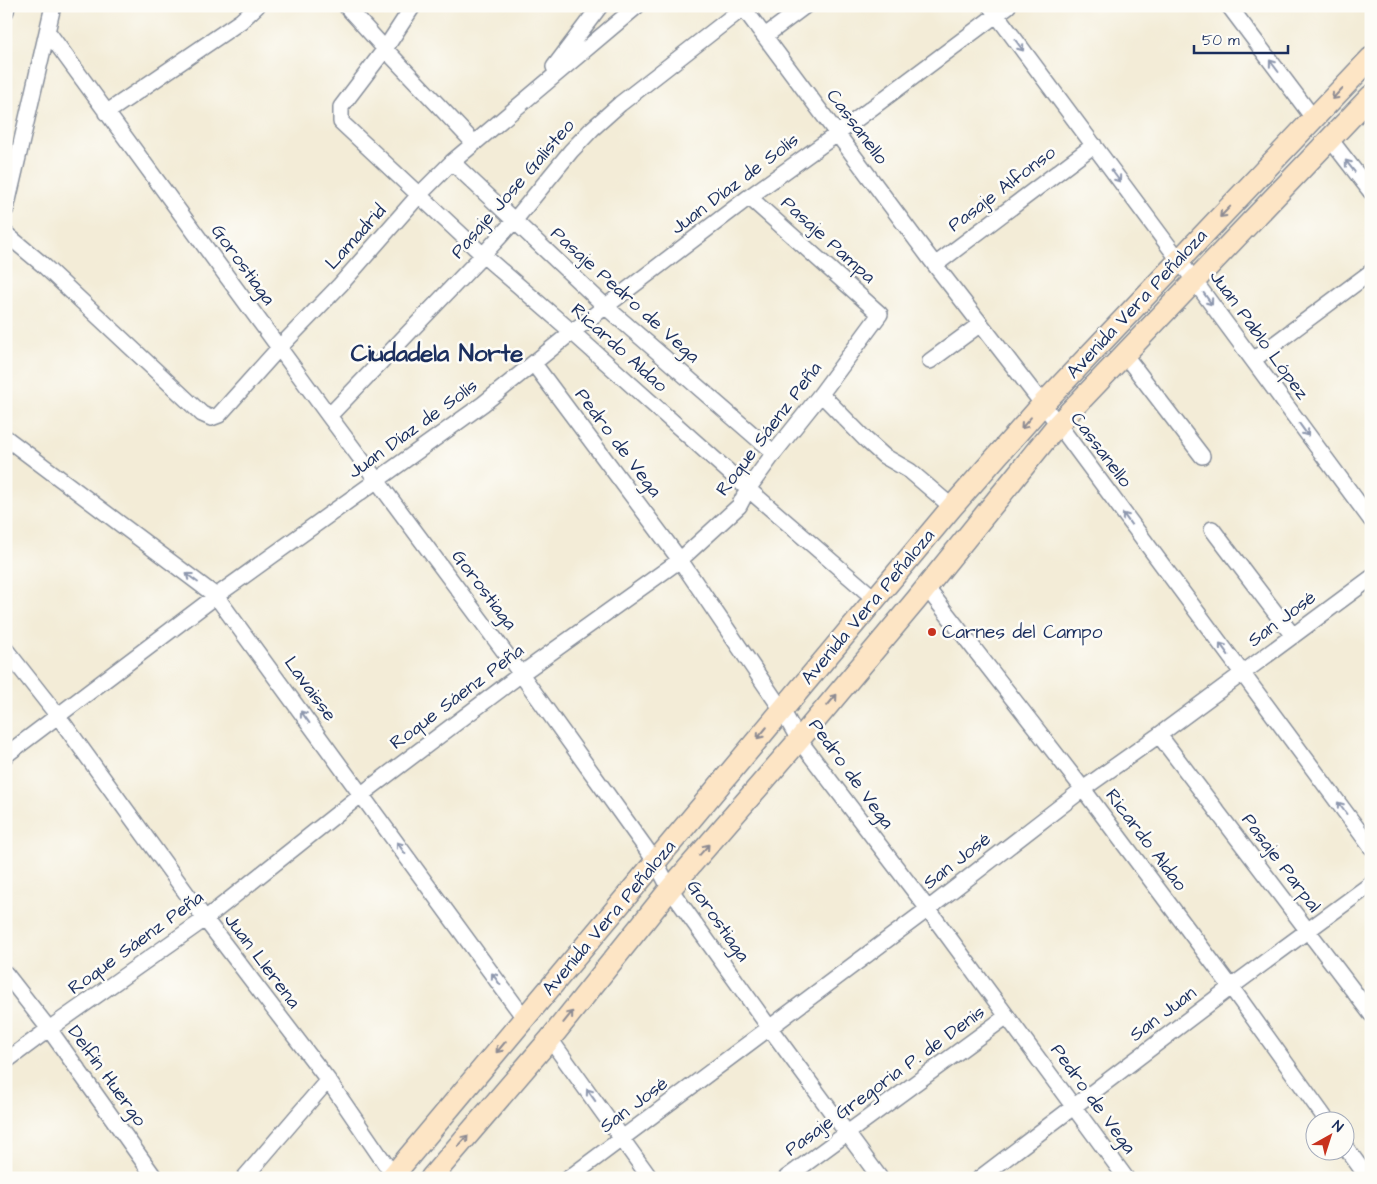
<svg xmlns="http://www.w3.org/2000/svg" width="1377" height="1184" font-family="'Architects Daughter',sans-serif">
	<style>
		.lines { fill: none; stroke-linecap: round; stroke-linejoin: round }
		.street-casing { stroke: #878e9a; stroke-width: 18 }
		.secondary-casing { stroke: #878e9a; stroke-width: 24 }
		.street { stroke: #fff; stroke-width: 15 }
		.secondary { stroke: #fde5c5; stroke-width: 21 }
		.oneway { stroke: #8d97ae }
		.oneway2 { stroke: #8c8a92 }
		.poi-dot { fill: #c8321e; stroke: #fdfcf7; stroke-width: 2 }
		.labels { text-anchor: middle; dominant-baseline: central; stroke-width: 5; stroke-linejoin: round; paint-order: stroke }
		.street-label { font-size: 19px; fill: #1b2f5e; stroke: #fdfcf7 }
		.poi-label { font-size: 19px; fill: #1b2f5e; stroke: #fdfcf7; text-anchor: start }
		.district-label { font-size: 24px; font-weight: bold; fill: #1b2f5e; stroke: #fdfcf7 }
	</style>
	<rect width="100%" height="100%" fill="#fdfcf7"/>
	<filter id="ink" filterUnits="userSpaceOnUse"><feTurbulence type="fractalNoise" baseFrequency=".02" numOctaves="2"/><feDisplacementMap in="SourceGraphic" scale="10" xChannelSelector="R" yChannelSelector="G"/><feConvolveMatrix kernelMatrix="1 2 1 2 8 2 1 2 1" color-interpolation-filters="sRGB"/></filter>
	<filter id="wash" filterUnits="userSpaceOnUse"><feTurbulence type="fractalNoise" baseFrequency=".0096" numOctaves="4" result="noise"/><feDisplacementMap in="SourceGraphic" scale="20" xChannelSelector="R" yChannelSelector="G"/><feGaussianBlur stdDeviation="1.12" result="paint"/><feColorMatrix in="noise" values="0 0 0 0 0 0 0 0 0 0 0 0 0 0 0 0 0 1.4 0 .05"/><feComposite in="paint" operator="in"/></filter>
	<g filter="url(#wash)">
		<rect width="100%" height="100%" fill="#f3ecd7"/>
	</g>
	<g filter="url(#ink)">
		<g class="lines">
			<defs>
				<path id="street" d="M346,6L385,49L474,143
					M413,6L385,49L341,107V122L483,255L572,332L748,489L875,599
					M742,6L935,265L1058,424L1371,847
					M990,6L1179,260L1371,520
					M1229,6L1314,119
					M6,11L7,6
					M48,32L329,416L521,674L655,861L670,889L769,1027L880,1178
					M765,36L805,6
					M554,67L600,6
					M106,113L241,21L257,6
					M1330,139L1371,192
					M452,162L606,307L774,453
					M6,209L53,6
					M6,234L42,264L202,414L211,418L219,415L279,348L340,285L419,195L452,162L637,6
					M935,265L1094,145
					M1124,354L1202,456
					M1253,360L1371,272
					M930,361L979,325
					M534,364L680,560L782,710L799,740L928,909L1126,1178
					M821,394L865,439L884,456L910,471L952,507
					M329,416L483,255L514,221L571,151L592,129L620,104L743,8
					M6,438L216,596L525,1019
					M1212,529L1293,636
					M926,587L1083,789L1231,987L1328,1122
					M6,650L58,716L205,919L328,1080L395,1178
					M1159,735L1371,1014
					M6,755L216,596L483,404L572,332L749,197L837,134L1008,6
					M6,974L49,1029L155,1178
					M550,1039L650,1178
					M6,1061L49,1029L205,919L362,794L521,674L680,560L739,506L748,489L774,453L821,394L880,314L749,197
					M1344,1145L1368,1178
					M244,1178L328,1080
					M569,1178L928,909L1083,789L1159,735L1371,578
					M786,1178L1007,1016
					M980,1178L1231,987L1371,884"/>
				<path id="secondary" d="M391,1178L952,507L1042,405L1371,58
					M431,1178L550,1039L670,889L799,740L917,599L1058,424L1371,96"/>
			</defs>
			<!-- street casing -->
			<use href="#street" class="street-casing"/>
			<!-- secondary casing -->
			<use href="#secondary" class="secondary-casing"/>
			<!-- street -->
			<use href="#street" class="street"/>
			<!-- secondary -->
			<use href="#secondary" class="secondary"/>
		</g>
		<!-- one-way arrows -->
		<defs><path id="oneway-shaft" d="M-6 0H5M1.5-3L5.5 0L1.5 3" fill="none" stroke-width="1.6" stroke-linecap="round" stroke-linejoin="round" transform="scale(1.25)"/></defs>
		<g class="oneway">
			<use href="#oneway-shaft" transform="translate(1019 45) rotate(53)"/>
			<use href="#oneway-shaft" transform="translate(1274 66) rotate(-127)"/>
			<use href="#oneway-shaft" transform="translate(1350 166) rotate(-128)"/>
			<use href="#oneway-shaft" transform="translate(1116 176) rotate(53)"/>
			<use href="#oneway-shaft" transform="translate(1208 299) rotate(54)"/>
			<use href="#oneway-shaft" transform="translate(1304 430) rotate(54)"/>
			<use href="#oneway-shaft" transform="translate(1127 519) rotate(-126)"/>
			<use href="#oneway-shaft" transform="translate(192 578) rotate(-143)"/>
			<use href="#oneway-shaft" transform="translate(1224 649) rotate(-126)"/>
			<use href="#oneway-shaft" transform="translate(305 717) rotate(-126)"/>
			<use href="#oneway-shaft" transform="translate(1342 808) rotate(-127)"/>
			<use href="#oneway-shaft" transform="translate(401 848) rotate(-126)"/>
			<use href="#oneway-shaft" transform="translate(496 979) rotate(-126)"/>
			<use href="#oneway-shaft" transform="translate(591 1095) rotate(-125)"/>
		</g>
		<g class="oneway2">
			<use href="#oneway-shaft" transform="translate(1337 94) rotate(133)"/>
			<use href="#oneway-shaft" transform="translate(1225 212) rotate(134)"/>
			<use href="#oneway-shaft" transform="translate(1026 423) rotate(131)"/>
			<use href="#oneway-shaft" transform="translate(832 700) rotate(-50)"/>
			<use href="#oneway-shaft" transform="translate(762 733) rotate(130)"/>
			<use href="#oneway-shaft" transform="translate(704 850) rotate(-49)"/>
			<use href="#oneway-shaft" transform="translate(568 1017) rotate(-51)"/>
			<use href="#oneway-shaft" transform="translate(501 1047) rotate(130)"/>
			<use href="#oneway-shaft" transform="translate(463 1141) rotate(-49)"/>
		</g>
	</g>
	<!-- markers -->
	<circle class="poi-dot" cx="932" cy="632" r="5"/>
	<g class="labels">
		<!-- street labels -->
		<g class="street-label">
			<text transform="translate(857 127) rotate(53)">Cassanello</text>
			<text transform="translate(735 184) rotate(-37)">Juan Díaz de Solís</text>
			<text transform="translate(513 189) rotate(-49)">Pasaje Jose Galisteo</text>
			<text transform="translate(1002 189) rotate(-37)">Pasaje Alfonso</text>
			<text transform="translate(356 237) rotate(-48)">Lamadrid</text>
			<text transform="translate(828 240) rotate(42)">Pasaje Pampa</text>
			<text transform="translate(243 265) rotate(54)">Gorostiaga</text>
			<text transform="translate(625 295) rotate(42)">Pasaje Pedro de Vega</text>
			<text transform="translate(1137 304) rotate(-47)">Avenida Vera Peñaloza</text>
			<text transform="translate(1259 335) rotate(54)">Juan Pablo López</text>
			<text transform="translate(619 348) rotate(42)">Ricardo Aldao</text>
			<text transform="translate(413 429) rotate(-36)">Juan Díaz de Solís</text>
			<text transform="translate(769 429) rotate(-53)">Roque Sáenz Peña</text>
			<text transform="translate(618 443) rotate(53)">Pedro de Vega</text>
			<text transform="translate(1101 450) rotate(53)">Cassanello</text>
			<text transform="translate(484 590) rotate(53)">Gorostiaga</text>
			<text transform="translate(868 607) rotate(-50)">Avenida Vera Peñaloza</text>
			<text transform="translate(1282 619) rotate(-37)">San José</text>
			<text transform="translate(310 689) rotate(54)">Lavaisse</text>
			<text transform="translate(457 697) rotate(-37)">Roque Sáenz Peña</text>
			<text transform="translate(851 774) rotate(54)">Pedro de Vega</text>
			<text transform="translate(1146 840) rotate(53)">Ricardo Aldao</text>
			<text transform="translate(957 861) rotate(-38)">San José</text>
			<text transform="translate(1281 863) rotate(53)">Pasaje Parpal</text>
			<text transform="translate(609 918) rotate(-50)">Avenida Vera Peñaloza</text>
			<text transform="translate(718 921) rotate(55)">Gorostiaga</text>
			<text transform="translate(136 943) rotate(-36)">Roque Sáenz Peña</text>
			<text transform="translate(262 961) rotate(53)">Juan Llerena</text>
			<text transform="translate(1163 1014) rotate(-37)">San Juan</text>
			<text transform="translate(107 1076) rotate(54)">Delfín Huergo</text>
			<text transform="translate(885 1081) rotate(-36)">Pasaje Gregoria P. de Denis</text>
			<text transform="translate(1093 1099) rotate(54)">Pedro de Vega</text>
			<text transform="translate(634 1105) rotate(-37)">San José</text>
		</g>
		<!-- poi labels -->
		<g class="poi-label">
			<text x="942" y="632">Carnes del Campo</text>
		</g>
		<!-- district labels -->
		<g class="district-label">
			<text x="437" y="354">Ciudadela Norte</text>
		</g>
	</g>
	<!-- margin -->
	<rect width="1377" height="1184" fill="none" stroke="#fdfcf7" stroke-width="25"/>
	<!-- north arrow -->
	<g transform="translate(1330 1136) rotate(39)"><circle r="24" fill="#fdfcf7" stroke="#a3aaba"/>
	<path d="M0-4L9 19L0 12L-9 19Z" fill="#c8321e"/>
	<text y="-8" font-size="14" font-weight="bold" text-anchor="middle" fill="#1b2f5e">N</text>
	</g>
	<!-- scale -->
	<path d="M1194 45v8h94v-8" fill="none" stroke="#1b2f5e" stroke-width="2.5"/>
	<text x="1202" y="45" font-size="15" fill="#1b2f5e" stroke="#fdfcf7" stroke-width="4" paint-order="stroke">50 m</text>
</svg>
